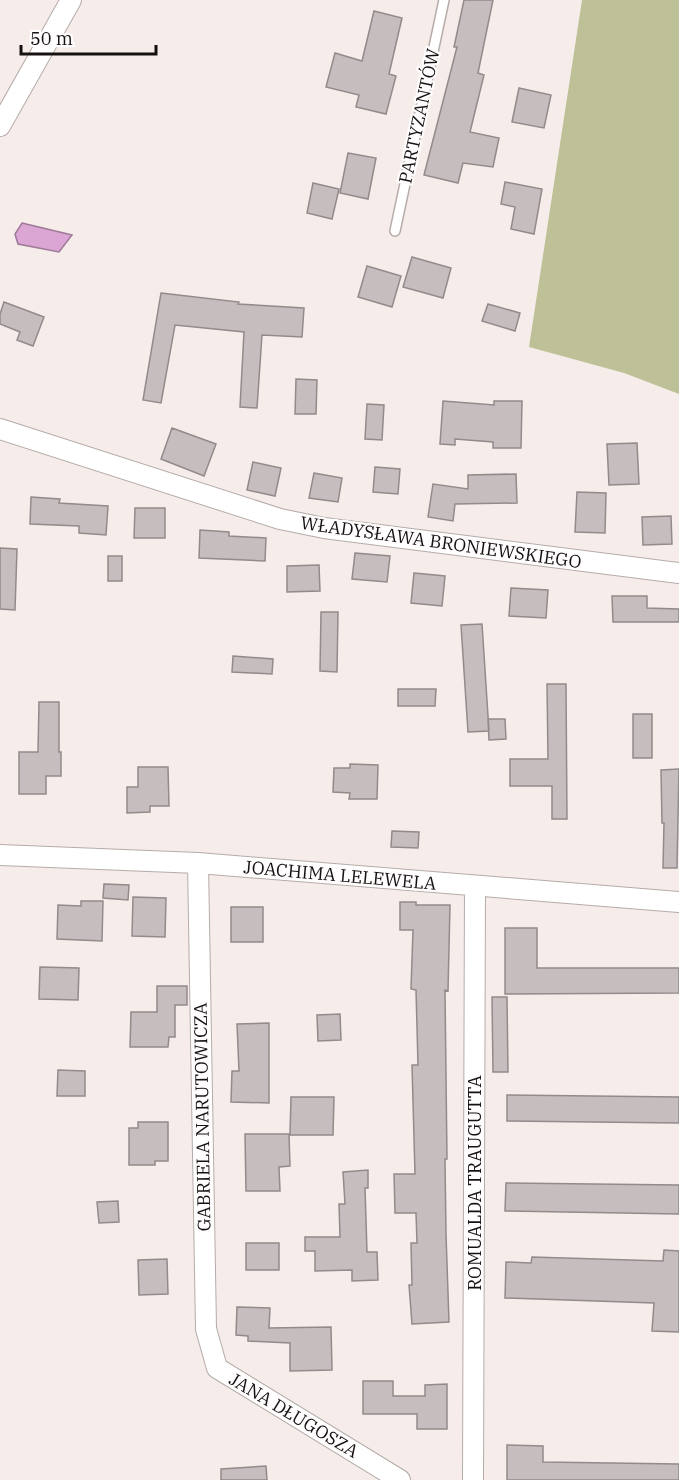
<svg xmlns="http://www.w3.org/2000/svg" width="679" height="1480" font-family="'IBM Plex Serif',serif">
	<style>
		.green { fill: #bec198 }
		.water { fill: #dba6d3; stroke: #9f7998; stroke-width: 1.5 }
		.building { fill: #c6bdbe; stroke: #928a8b; stroke-width: 1.5 }
		.lines { fill: none; stroke-linecap: round; stroke-linejoin: round }
		.lane-casing { stroke: #b5aca9; stroke-width: 12 }
		.street-casing { stroke: #b5aca9; stroke-width: 22 }
		.lane { stroke: #fff; stroke-width: 9 }
		.street { stroke: #fff; stroke-width: 20 }
		.labels { text-anchor: middle; dominant-baseline: central; stroke-width: 4.5; stroke-linejoin: round; paint-order: stroke }
		.street-label { font-size: 18px; fill: #141110; stroke: #fefcfc }
	</style>
	<rect width="100%" height="100%" fill="#f6edea"/>
	<!-- green -->
	<path class="green" d="M582,0H679V394L624,373L529,347Z"/>
	<!-- water -->
	<path class="water" d="M22,223L72,235L59,252L18,244L15,234Z"/>
	<!-- building -->
	<path class="building" d="M464,0H493L478,73L484,75L470,132L499,138L493,167L463,163L458,183L424,175L457,47H454Z
		M374,11L402,18L389,74L396,76L386,114L356,107L359,95L326,87L335,53L362,61Z
		M519,88L551,95L544,128L512,122Z
		M348,153L376,158L368,199L340,193Z
		M505,182L542,189L534,234L511,229L515,207L501,204Z
		M313,183L339,189L332,219L307,213Z
		M412,257L451,268L443,298L403,287Z
		M367,266L401,276L392,307L358,297Z
		M161,293L239,302L238,304L304,308L302,337L262,335L257,408L240,407L244,332L175,325L161,403L143,400Z
		M4,302L44,317L33,346L17,340L20,332L0,324V314Z
		M488,304L520,313L515,331L482,321Z
		M296,379L317,380L316,414H295Z
		M443,401L494,405V401H522L521,448H493V442L455,439V445L440,444Z
		M367,404L384,405L382,440L365,439Z
		M172,428L216,444L204,476L161,459Z
		M637,443L639,484L609,485L607,444Z
		M253,462L281,468L275,496L247,490Z
		M375,467L400,469L398,494L373,492Z
		M314,473L342,478L338,502L309,498Z
		M516,474L517,503L455,504L453,521L428,517L433,484L468,489V475Z
		M577,492L606,493L605,533L575,532Z
		M31,497L60,499L59,503L108,506L106,535L79,533V526L30,524Z
		M135,508H165V538H134Z
		M671,516L672,544L643,545L642,517Z
		M200,530L229,532V536L266,538L265,561L199,558Z
		M0,548L17,549L15,610L0,609Z
		M355,553L390,556L387,582L352,579Z
		M108,556H122V581H108Z
		M319,565L320,591L287,592V566Z
		M414,573L445,576L442,606L411,603Z
		M511,588L548,590L546,618L509,616Z
		M612,596H647V608L679,609V622H613Z
		M321,612H338L337,672L320,671Z
		M482,624L489,731L468,732L461,625Z
		M233,656L273,659L272,674L232,672Z
		M547,684H566L567,819H552V786H510V759H548Z
		M398,689H436L435,706H398Z
		M39,702H59V752H61V776H46V794H19V752H38Z
		M633,714H652V758H633Z
		M488,719H505L506,739L489,740Z
		M350,764L378,765L377,799H349L350,793L333,792L334,768H350Z
		M138,767H168L169,806H150V812L127,813V787H138Z
		M679,769L677,868H663L664,823H662L661,770Z
		M392,831L419,832L418,848L391,847Z
		M104,884L129,885L128,900L103,898Z
		M133,897L166,898L165,937L132,936Z
		M81,901H103L102,941L57,939L58,905L81,906Z
		M400,902H416V905H450L448,991L445,990L447,1159H445L446,1234L449,1322L412,1324L409,1285H412L411,1243H417L416,1213H395L394,1174H415L412,1065H418L416,990L411,989L413,930H400Z
		M231,907H263V942H231Z
		M505,928H537V968H679V993L505,994Z
		M40,967L79,968L78,1000L39,999Z
		M157,986H187V1005H175V1037H169L168,1047H130L131,1012H157Z
		M492,997H507L508,1072H493Z
		M340,1014L341,1040L318,1041L317,1015Z
		M269,1023V1103L231,1102L232,1071H239L237,1024Z
		M58,1070L85,1071V1096H57Z
		M507,1095L679,1097V1123L507,1121Z
		M291,1097H334L333,1135H290Z
		M138,1122H168V1161H155V1165H129V1128H138Z
		M245,1134H289L290,1166L279,1167L280,1191H246Z
		M368,1170V1188H365L367,1252H377L378,1280L352,1281V1270L315,1271V1251H305V1237H340L339,1204H345L343,1172Z
		M506,1183L679,1185V1214L505,1211Z
		M118,1201L119,1222L99,1223L97,1202Z
		M246,1243H279V1270H246Z
		M664,1250L679,1251V1332L652,1331L654,1303L505,1298L506,1262L531,1263L532,1257L663,1261Z
		M167,1259L168,1294L139,1295L138,1260Z
		M237,1307L270,1308L269,1328L331,1327L332,1370L290,1371V1343L248,1341V1336L236,1335Z
		M363,1381H393V1396H425V1385L447,1384V1429H417V1414H363Z
		M507,1445L543,1446V1462L679,1464V1480H507Z
		M266,1466L267,1480H221V1469Z"/>
	<g class="lines">
		<defs>
			<path id="lane" d="M395,231L444,0"/>
			<path id="street" d="M0,126L71,0
				M0,429L280,519L324,528L679,573
				M0,855L198,863L679,902
				M198,863L206,1329L217,1368L400,1480
				M473,1480L475,886"/>
		</defs>
		<!-- lane casing -->
		<use href="#lane" class="lane-casing"/>
		<!-- street casing -->
		<use href="#street" class="street-casing"/>
		<!-- lane -->
		<use href="#lane" class="lane"/>
		<!-- street -->
		<use href="#street" class="street"/>
	</g>
	<g class="labels">
		<!-- street labels -->
		<g class="street-label">
			<text transform="translate(419 116) rotate(-78)">PARTYZANTÓW</text>
			<text transform="translate(441 542) rotate(8)">WŁADYSŁAWA BRONIEWSKIEGO</text>
			<text transform="translate(340 875) rotate(5)">JOACHIMA LELEWELA</text>
			<text transform="translate(202 1117) rotate(-91)">GABRIELA NARUTOWICZA</text>
			<text transform="translate(474 1183) rotate(-90)">ROMUALDA TRAUGUTTA</text>
			<text transform="translate(294 1415) rotate(31)">JANA DŁUGOSZA</text>
		</g>
	</g>
	<!-- scale -->
	<path d="M21 45v9h135v-9" fill="none" stroke="#141110" stroke-width="3"/>
	<text x="30" y="45" font-size="18" fill="#141110" stroke="#fefcfc" stroke-width="4.5" paint-order="stroke">50 m</text>
</svg>
